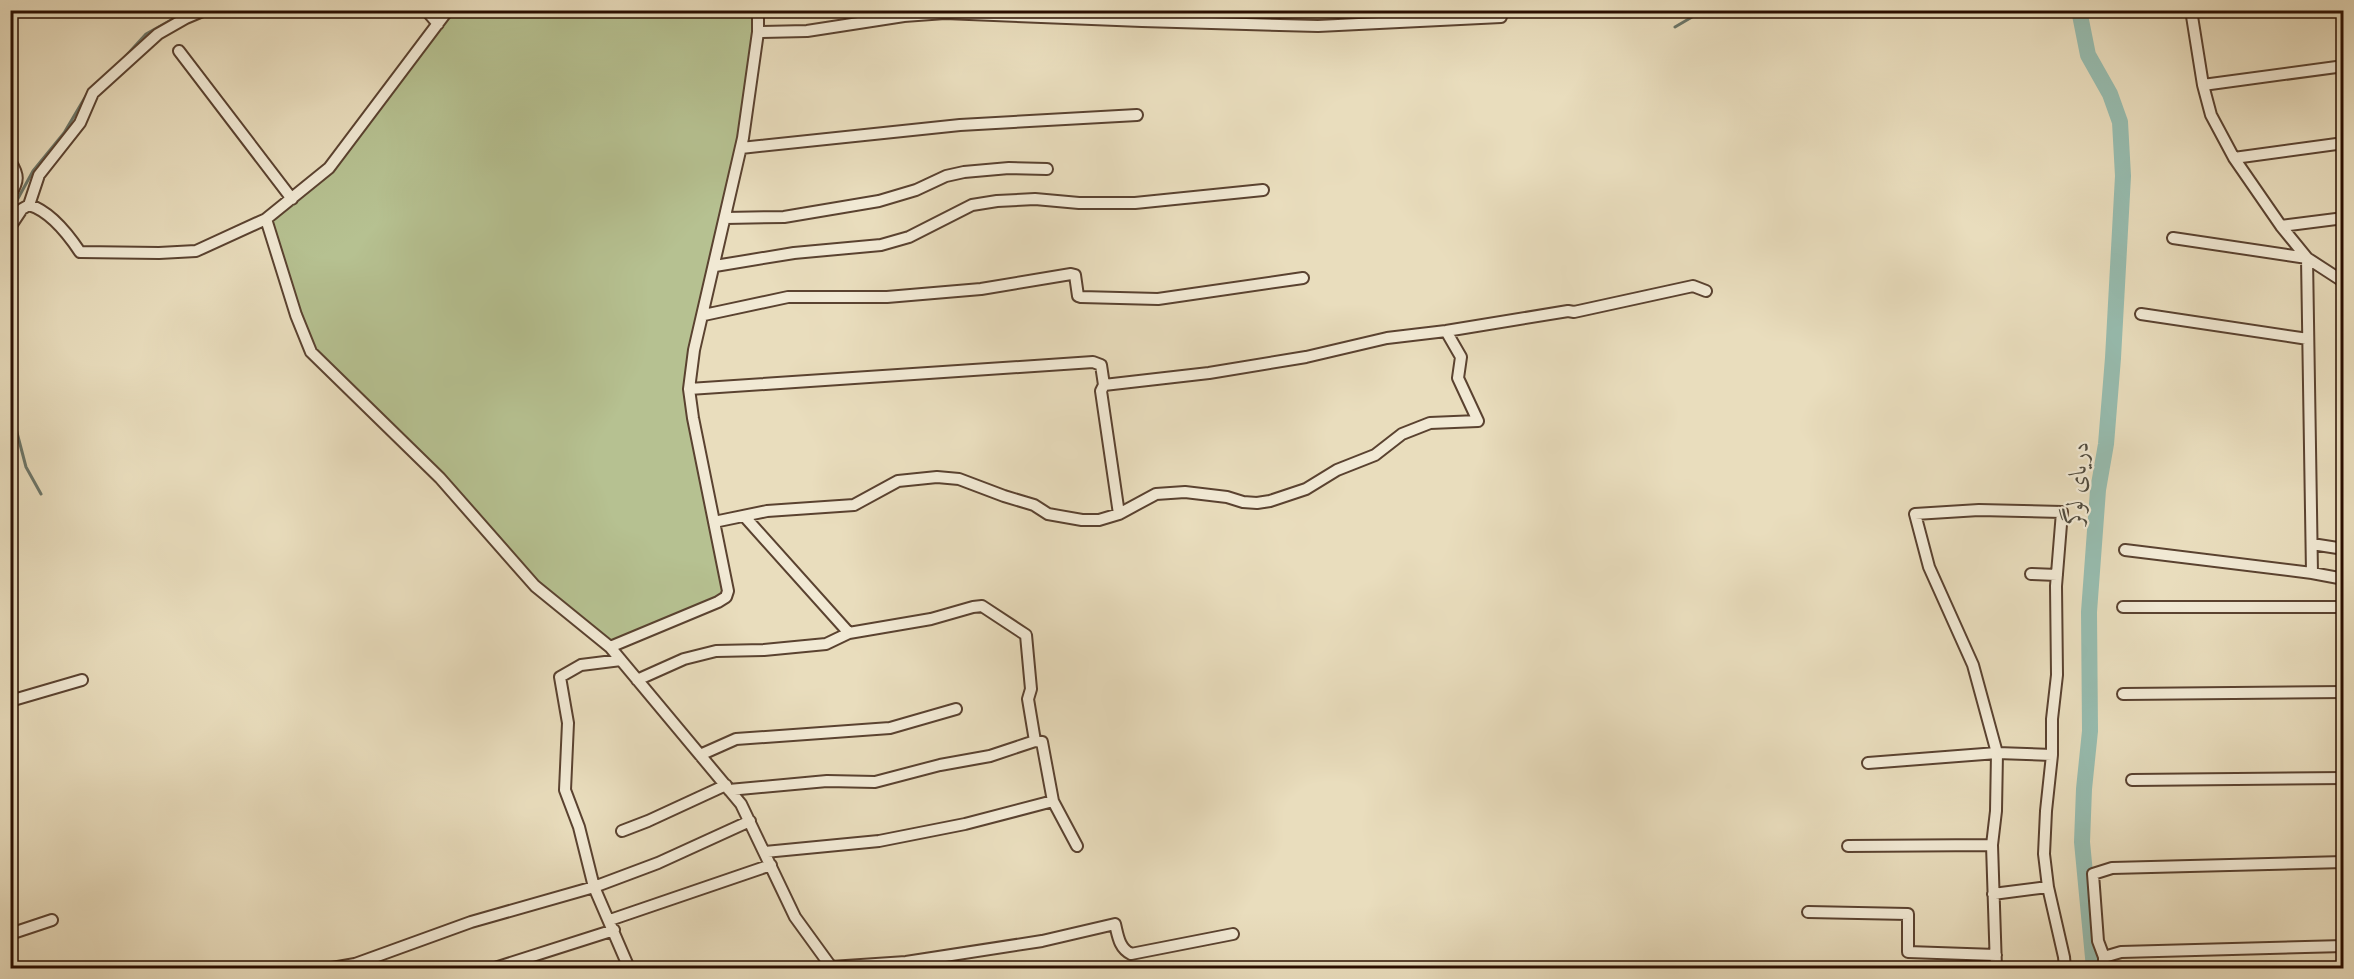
<svg xmlns="http://www.w3.org/2000/svg" width="2354" height="979" font-family="Cardo,Amiri,serif">
	<style>
		.green { fill: #b6c191; stroke: #706849; stroke-width: 1.5 }
		.lines { fill: none; stroke-linecap: round; stroke-linejoin: round }
		.stream { stroke: #6b7669; stroke-width: 3 }
		.river { stroke: #97bcaf; stroke-width: 16 }
		.street-casing { stroke: #5a4230; stroke-width: 14 }
		.street { stroke: #f1e9d4; stroke-width: 10 }
		.labels { text-anchor: middle; dominant-baseline: central; stroke-width: 4.5; stroke-linejoin: round; paint-order: stroke }
		.water-label { font-size: 24px; font-style: italic; fill: #504b3e; stroke: #f1e9d4 }
	</style>
	<rect width="100%" height="100%" fill="#e9ddbd"/>
	<filter id="stains"><feTurbulence type="fractalNoise" baseFrequency=".00333" numOctaves="4"/><feColorMatrix values="0 0 0 0 .2 0 0 0 0 .09 0 0 0 0 .02 0 0 0 .5 -.17"/></filter>
	<radialGradient id="worn" r=".72"><stop offset=".6" stop-color="#630" stop-opacity="0"/><stop offset="1" stop-color="#630" stop-opacity=".3"/></radialGradient>
	<!-- green -->
	<path class="green" d="M448,11H758V32L689,389L726,597L610,647L552,601L440,478L311,352L266,219L329,168Z"/>
	<g class="lines">
		<!-- stream -->
		<path class="stream" d="M1675,27L1704,10
			M124,58L146,34L189,10
			M10,213L33,171L64,133L90,89
			M10,406L26,467L41,494"/>
		<!-- river -->
		<path class="river" d="M2079,10L2088,55L2110,94L2120,122L2123,176L2113,358L2106,444L2098,490L2089,612L2090,731L2084,789L2082,842L2094,968"/>
		<defs>
			<path id="street" d="M426,10L438,24
				M2191,10L2203,85L2211,115L2234,158L2281,226L2307,258L2344,282
				M758,32L807,31L904,16L945,13L1142,21L1318,26L1501,17
				M179,51L292,199
				M2203,85L2344,66
				M741,148L960,125L1137,115
				M2234,158L2344,143
				M10,161C19,175 19,181 10,195
				M29,205L39,175L80,123L93,93L158,34L186,18L205,10
				M725,218L784,217L879,201L916,190L946,176L964,172L1009,168L1047,169
				M266,219L296,315L311,352L440,478L535,586L610,647L741,804L795,917L832,968
				M2281,226L2344,218
				M10,227L22,209L29,205C50,211 68,234 80,252L159,253L196,251L266,219L329,168L448,10
				M2173,238L2307,258L2312,573L2344,579
				M715,266L794,253L881,245L909,237L972,205L997,201L1035,199L1079,203H1135L1263,190
				M2141,314L2308,339
				M704,315L788,297H887L981,289L1071,274L1075,275L1078,296L1081,297L1158,299L1303,278
				M1446,331L1461,357L1458,378L1478,421
				M1104,385L1209,373L1306,357L1387,338L1446,331L1568,311L1574,312L1693,286L1706,291
				M689,389L1093,362L1101,365L1104,385L1101,391L1119,514
				M745,517L849,633L931,619L973,607L982,606L1026,635L1031,689L1028,699L1035,741L1042,742L1053,801L1077,846
				M714,522L767,511L854,505L898,481L937,477L959,479L1004,496L1034,505L1048,514L1082,520H1099L1119,514L1156,494L1185,492L1227,497L1243,502L1257,503L1270,501L1306,489L1337,470L1375,455L1402,434L1430,423L1478,421
				M2312,544L2344,549
				M2125,550L2312,573
				M2031,574L2057,575
				M2123,607H2344
				M610,647L718,602L726,597L728,591L693,418L689,389L694,350L743,138L758,32V10
				M621,660L581,665L560,677L568,723L565,790L579,827L594,887L629,968
				M10,663H11
				M637,680L684,659L716,651L764,650L826,644L849,633
				M2123,694L2344,692
				M10,701L82,680
				M700,755L736,739L890,728L956,709
				M1868,763L1997,753L2052,755
				M2132,780L2344,778
				M729,790L827,781L875,782L940,765L990,756L1035,741
				M622,831L648,821L726,785
				M1848,846L1992,845
				M765,852L879,841L965,824L1053,801
				M1993,894L2048,887
				M1808,912L1908,914V952L1996,955
				M610,920L771,865
				M10,934L52,920
				M2104,957L2121,952L2344,946
				M831,967L906,962L1042,941L1115,924C1118,936 1119,948 1131,954L1233,934
				M332,968L355,964L471,922L594,887L658,863L750,821
				M495,968L614,930
				M1996,968L1992,845L1996,811L1997,753L1973,665L1929,567L1915,514L1979,510L2062,512L2056,586L2057,675L2052,719V755L2046,811L2044,854L2048,887L2064,957L2065,968
				M2104,968V957L2098,941L2093,874L2112,868L2344,862"/>
		</defs>
		<!-- street casing -->
		<use href="#street" class="street-casing"/>
		<!-- street -->
		<use href="#street" class="street"/>
	</g>
	<g class="labels">
		<!-- water labels -->
		<g class="water-label">
			<text transform="translate(2077 483) rotate(-85)">دریای لوگر</text>
		</g>
	</g>
	<!-- margin -->
	<rect width="2354" height="979" fill="none" stroke="#e9ddbd" stroke-width="36"/>
	<rect x="12" y="12" width="2330" height="955" fill="none" stroke="#2a0e01" stroke-width="3"/>
	<rect x="18" y="18" width="2318" height="943" fill="none" stroke="#2a0e01" stroke-width="1.5"/>
	<rect width="100%" height="100%" filter="url(#stains)"/>
	<rect width="100%" height="100%" fill="url(#worn)"/>
</svg>
